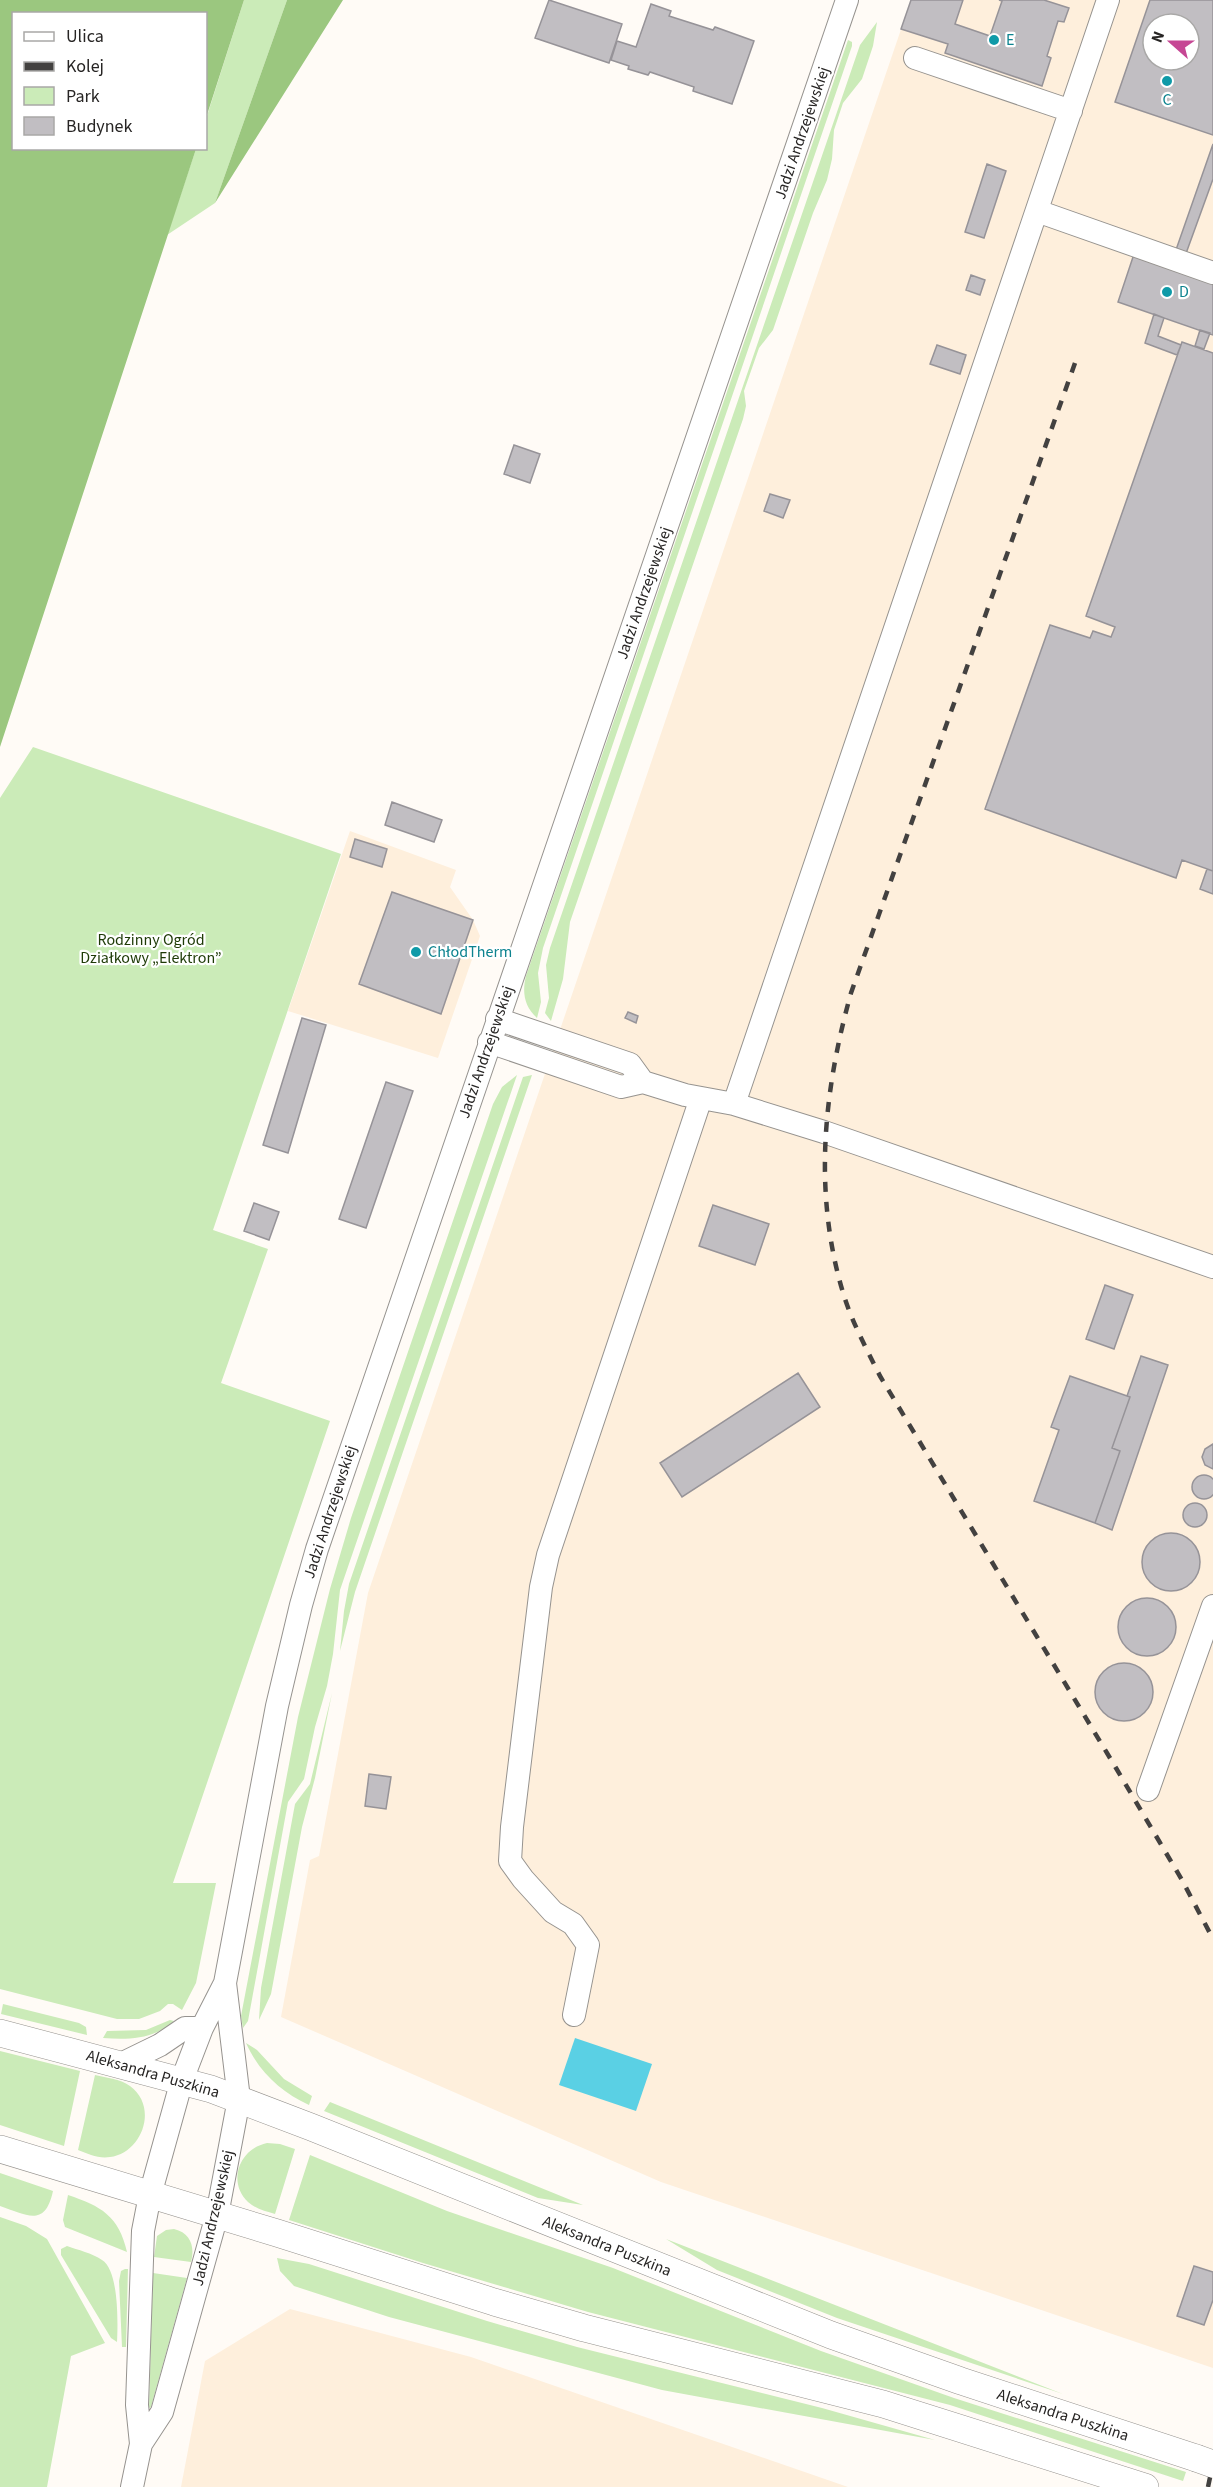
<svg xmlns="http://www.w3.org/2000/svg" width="1213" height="2487" font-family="'Source Sans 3',sans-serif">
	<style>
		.industrial { fill: #feefdc; fill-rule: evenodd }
		.green { fill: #cbebb8 }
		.forest { fill: #9bc77f }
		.water { fill: #5ad0e4 }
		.building { fill: #c1bec2; stroke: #969398; stroke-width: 1.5; fill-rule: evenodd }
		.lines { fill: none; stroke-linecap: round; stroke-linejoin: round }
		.minor-casing { stroke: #96938f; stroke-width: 24 }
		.major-casing { stroke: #96938f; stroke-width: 28 }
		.minor { stroke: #fff; stroke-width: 22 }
		.major { stroke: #fff; stroke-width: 27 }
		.rail { stroke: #434140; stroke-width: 4.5; stroke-dasharray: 10 10; stroke-linecap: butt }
		.major-bridge-casing { stroke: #96938f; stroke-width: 28; stroke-linecap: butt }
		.major-bridge { stroke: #fff; stroke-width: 27 }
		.culture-dot { fill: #0f9aa8; stroke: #fff; stroke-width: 2 }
		.labels { text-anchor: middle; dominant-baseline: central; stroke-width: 4.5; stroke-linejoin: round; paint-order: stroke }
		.culture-label { font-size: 16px; fill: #0d838f; stroke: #fff; text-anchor: start }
		.street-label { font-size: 16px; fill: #272524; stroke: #fff }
		.park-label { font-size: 16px; fill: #1e3a06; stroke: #fff }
	</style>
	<rect width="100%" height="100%" fill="#fffbf6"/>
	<!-- industrial -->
	<path class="industrial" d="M911,0H1213V2368L661,2182L281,2017L310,1860L319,1856L368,1593ZM1153,24H1189V60H1153Z
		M350,831L456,870L450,887L473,920L480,936L438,1058L288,1011Z
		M290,2309L471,2357L848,2487H181L205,2361Z"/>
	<!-- green -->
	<path class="green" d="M244,0H287L215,203L167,235L196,149L206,148V119Z
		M877,22L873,46L862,79L843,103L834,130L832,159L827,180L813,213L773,330L759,348L744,391L746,406L743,419L570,922L563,979L551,1021L545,1013L549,998L546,965L550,948L860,45Z
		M848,40L852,42V46L543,948L538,973L541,1002L537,1018C524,1006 522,992 526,976Z
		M33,747L341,854L213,1230L268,1249L221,1383L330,1421L173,1883H216L196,1983L182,2010L173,2004H168L160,2011L139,2019H117L0,1989V798Z
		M517,1075L340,1590L333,1654L327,1686L315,1727L304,1779L288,1802L248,2021L243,2028L241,2016L298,1717L330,1589L351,1518L493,1104L502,1087Z
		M532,1075L355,1592L340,1651L344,1611L349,1584L523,1077Z
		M332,1693L315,1778L302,1827L271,1994L259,2020L261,1988L295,1804L310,1784Z
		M3,2004L79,2023L86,2027L87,2035L1,2014Z
		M170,2020L174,2021C154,2039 130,2040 103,2038L107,2031L146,2030Z
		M246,2043L257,2050L284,2079L312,2096L309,2105C281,2092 259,2072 246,2043Z
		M0,2051L80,2071L64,2146L0,2125Z
		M95,2075C107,2078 121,2079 130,2086C159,2107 142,2153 110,2157C99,2159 88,2154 78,2150Z
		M330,2102L583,2205L538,2198L324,2111Z
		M267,2143L280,2144L295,2149L275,2214C265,2211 256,2209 248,2202C227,2182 239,2149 267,2143Z
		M310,2155L447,2211L613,2268L821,2351L954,2398L1186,2472L1183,2481L950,2405L588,2312L423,2263L289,2220Z
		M0,2173L53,2191C45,2228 27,2215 0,2206Z
		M68,2195C101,2206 119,2216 127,2252L65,2227L63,2220Z
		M0,2217L26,2226L47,2239L105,2343L71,2356L47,2487H0Z
		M174,2229C191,2233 195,2247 191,2262L154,2257L157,2236L166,2230Z
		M666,2239L1063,2394L837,2318L717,2270Z
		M67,2246C78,2250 92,2253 102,2260C119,2270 118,2324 117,2342L111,2338L61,2255V2249Z
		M277,2258L309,2264L487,2321L577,2347L822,2408L935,2440L662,2390L389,2317L294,2286L280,2271Z
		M125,2269H128L126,2347H122L119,2281L121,2271Z
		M153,2273L187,2278L151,2407L149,2408Z"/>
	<!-- forest -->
	<path class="forest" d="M0,0H244L206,118V14H14V148L196,149L0,747Z
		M287,0H343L215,203Z"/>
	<!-- water -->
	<path class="water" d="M575,2038L652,2064L636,2111L559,2085Z"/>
	<!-- building -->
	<path class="building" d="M549,0L622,24L609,63L535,38Z
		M911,0H963L955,24L990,36L1002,1L999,0H1044L1069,8L1064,22L1058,21L1047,56L1051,58L1042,86L945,53L948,44L901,29Z
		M1150,0H1213V135L1115,102ZM1153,24H1189V60H1153Z
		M651,4L671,11L669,16L713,30L715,27L754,41L732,104L693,91L694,87L650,72L648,75L628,69L629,66L611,60L617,41L636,47Z
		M1213,144V179L1180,270L1170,267Z
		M987,164L1006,171L984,238L965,232Z
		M1134,254L1213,282V335L1118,302Z
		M971,275L985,280L980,295L966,290Z
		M1154,314L1164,318L1158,336L1181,345L1177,355L1145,343Z
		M1200,330L1210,333L1204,349L1195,346Z
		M1182,342L1213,353V871L1182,860L1176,878L985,809L1050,625L1090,638L1093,631L1111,637L1115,627L1086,616Z
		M937,345L966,355L960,374L930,364Z
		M514,445L540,454L530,483L504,474Z
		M770,494L790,500L783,518L764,511Z
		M392,802L442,820L434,842L385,825Z
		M355,839L387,849L382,867L350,857Z
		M1207,869L1213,871V894L1200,889Z
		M392,892L473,920L441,1014L359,984Z
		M628,1012L638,1016L636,1023L625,1018Z
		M302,1018L326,1025L288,1153L263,1145Z
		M386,1082L413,1091L366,1228L339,1219Z
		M254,1203L279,1212L269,1240L244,1231Z
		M713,1205L769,1224L755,1265L699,1246Z
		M1105,1285L1133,1295L1114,1349L1086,1339Z
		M1141,1356L1168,1365L1112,1530L1095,1523L1120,1451L1112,1448L1130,1397L1127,1396Z
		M798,1373L820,1407L682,1497L660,1463Z
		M1070,1376L1130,1397L1112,1448L1120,1451L1095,1523L1034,1501L1059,1430L1051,1427Z
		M1213,1444V1469L1205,1465L1202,1457L1205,1449Z
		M1192 1487a12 12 0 1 1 24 0a12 12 0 1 1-24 0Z
		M1183 1515a12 12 0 1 1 24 0a12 12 0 1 1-24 0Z
		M1142 1562a29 29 0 1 1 58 0a29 29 0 1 1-58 0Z
		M1118 1627a29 29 0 1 1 58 0a29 29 0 1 1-58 0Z
		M1095 1692a29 29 0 1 1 58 0a29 29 0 1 1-58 0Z
		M369,1774L391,1777L386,1809L365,1806Z
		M1194,2266L1213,2272V2300L1204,2325L1177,2316Z"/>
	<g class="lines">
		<defs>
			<path id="minor" d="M1108,0L734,1104L824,1132L1213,1267
				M915,58L1071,111
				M1037,211L1213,273
				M497,1019L630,1064L643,1082
				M489,1042L621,1087L643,1082L685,1095L734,1104
				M1148,1790L1213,1606
				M574,2015L588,1945L573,1924L553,1912L523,1879L510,1861L512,1827L541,1587L548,1555L701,1098
				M121,2064L160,2045L185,2028H202
				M141,2444L162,2412L217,2215L239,2099L225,1983
				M132,2487L141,2444L137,2405L143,2231L150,2195L182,2080L202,2028L225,1983L277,1706L301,1605L317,1549L847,0"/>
			<path id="major" d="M0,2033L211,2089L311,2127L831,2335L961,2381L1196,2458
				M0,2149L277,2233L494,2302L584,2328L883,2404L1145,2487"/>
		</defs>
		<!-- minor casing -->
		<use href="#minor" class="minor-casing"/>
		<!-- major casing -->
		<use href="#major" class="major-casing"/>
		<!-- minor -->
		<use href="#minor" class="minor"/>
		<!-- major -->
		<use href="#major" class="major"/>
		<!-- rail -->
		<path class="rail" d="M1075,363L851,993C823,1093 813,1195 844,1296C853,1324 867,1350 880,1376L1116,1768L1182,1880L1213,1939
			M1208,2487L1213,2463"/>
		<defs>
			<path id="major-bridge" d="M1196,2458L1213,2464"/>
		</defs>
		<!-- major-bridge casing -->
		<use href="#major-bridge" class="major-bridge-casing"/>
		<!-- major-bridge -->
		<use href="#major-bridge" class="major-bridge"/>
	</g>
	<!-- markers -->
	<g class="culture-dot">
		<circle cx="994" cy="40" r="6"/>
		<circle cx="1167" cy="81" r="6"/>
		<circle cx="1167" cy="292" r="6"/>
		<circle cx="416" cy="952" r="6"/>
	</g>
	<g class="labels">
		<!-- culture labels -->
		<g class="culture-label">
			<text x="1006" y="40">E</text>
			<text x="1167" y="100" text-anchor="middle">C</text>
			<text x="1179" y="292">D</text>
			<text x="428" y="952">ChłodTherm</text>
		</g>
		<!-- street labels -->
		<g class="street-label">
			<text transform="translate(802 133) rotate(-71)">Jadzi Andrzejewskiej</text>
			<text transform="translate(644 593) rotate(-71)">Jadzi Andrzejewskiej</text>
			<text transform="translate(486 1052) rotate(-71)">Jadzi Andrzejewskiej</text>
			<text transform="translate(330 1512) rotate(-72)">Jadzi Andrzejewskiej</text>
			<text transform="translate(153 2074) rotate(16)">Aleksandra Puszkina</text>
			<text transform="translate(213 2218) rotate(-77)">Jadzi Andrzejewskiej</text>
			<text transform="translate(607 2246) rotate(22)">Aleksandra Puszkina</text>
			<text transform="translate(1063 2415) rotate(18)">Aleksandra Puszkina</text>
		</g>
		<!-- park labels -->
		<g class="park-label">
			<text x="151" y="940">Rodzinny Ogród<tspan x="151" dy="18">Działkowy „Elektron”</tspan></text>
		</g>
	</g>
	<!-- legend -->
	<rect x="12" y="12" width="195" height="138" fill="#ffffff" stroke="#a9a8a7" stroke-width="1.5"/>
	<rect x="24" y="32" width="30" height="9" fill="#ffffff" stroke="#a9a8a7" stroke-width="1.5"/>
	<text x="66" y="42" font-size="18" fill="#272524">Ulica</text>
	<rect x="24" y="62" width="30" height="9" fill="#434140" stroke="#a9a8a7" stroke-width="1.5"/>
	<text x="66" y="72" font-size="18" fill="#272524">Kolej</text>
	<rect x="24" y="87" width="30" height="18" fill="#cbebb8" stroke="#a9a8a7" stroke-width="1.5"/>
	<text x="66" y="102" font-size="18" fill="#272524">Park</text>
	<rect x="24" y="117" width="30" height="18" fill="#c1bec2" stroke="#a9a8a7" stroke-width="1.5"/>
	<text x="66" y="132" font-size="18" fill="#272524">Budynek</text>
	<!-- north arrow -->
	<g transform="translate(1171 42) rotate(291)"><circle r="28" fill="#ffffff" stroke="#a9a8a7" stroke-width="1.5"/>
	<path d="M0-4.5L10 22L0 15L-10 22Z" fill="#c64794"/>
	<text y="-9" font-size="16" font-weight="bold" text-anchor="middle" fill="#272524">N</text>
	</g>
</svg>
